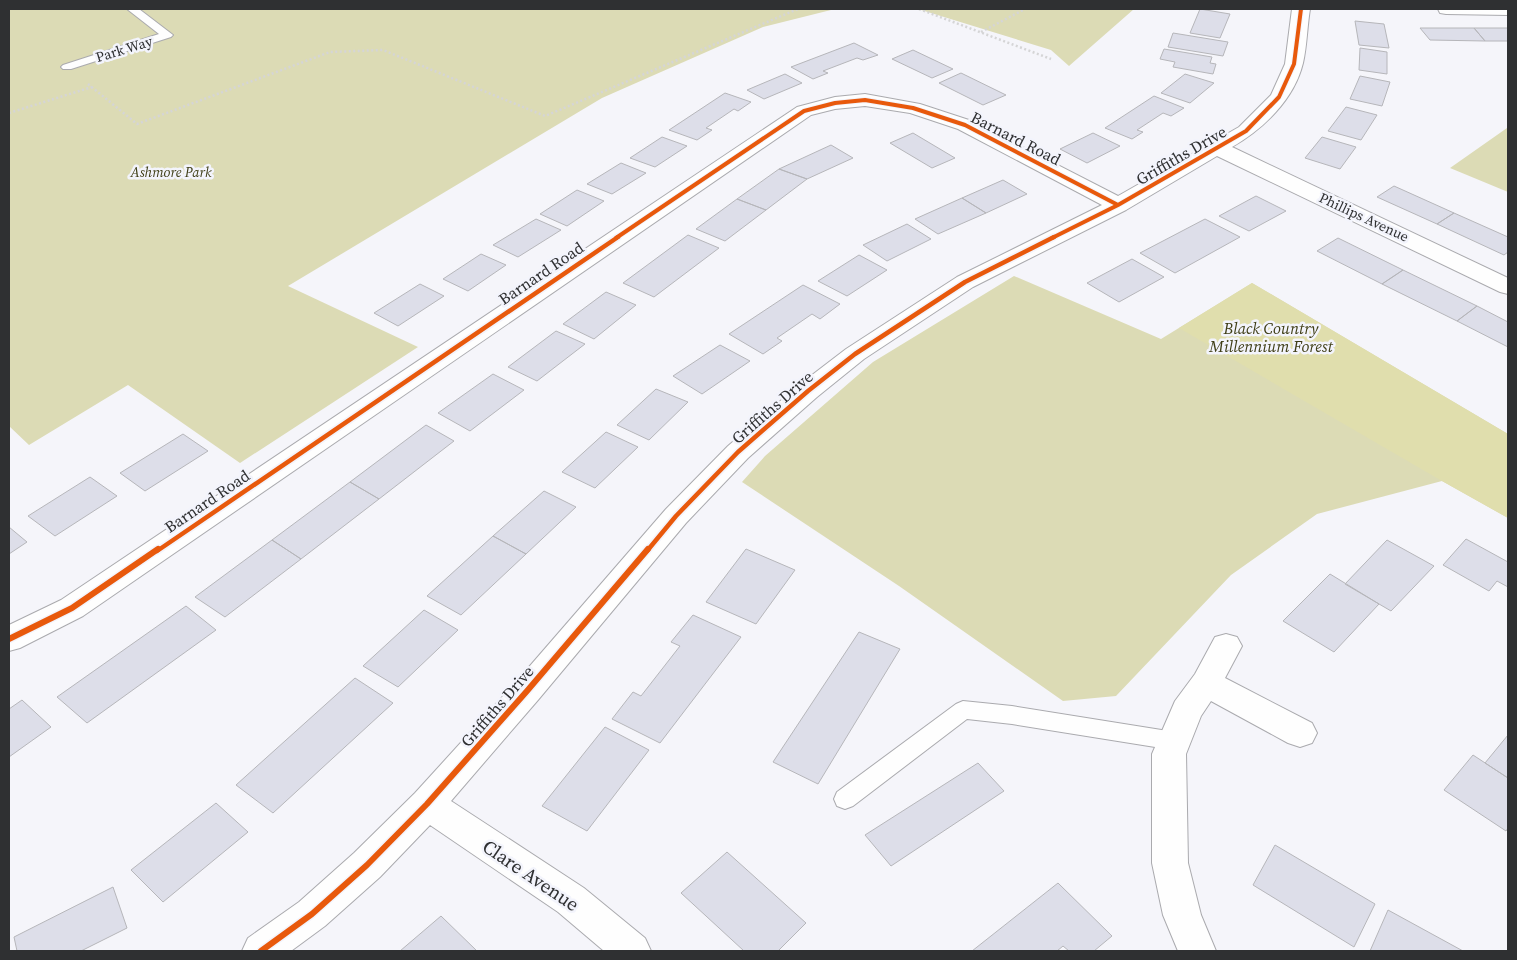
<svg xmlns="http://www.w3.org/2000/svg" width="1517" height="960" font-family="'Source Serif 4',serif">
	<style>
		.green { fill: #dcdbb5 }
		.forest { fill: #e0dead }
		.building { fill: #dddee9; stroke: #b6b6ba }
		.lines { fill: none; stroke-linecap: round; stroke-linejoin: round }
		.lane-casing { stroke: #aaaaae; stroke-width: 2 }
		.street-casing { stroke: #aaaaae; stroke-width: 2 }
		.path { stroke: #d5d5d6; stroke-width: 2.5; stroke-dasharray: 2 2.5; stroke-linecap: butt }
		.lane { fill: #fefefe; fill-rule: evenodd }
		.street { fill: #fefefe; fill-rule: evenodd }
		.cycleway-far2-casing { stroke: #f3f4fc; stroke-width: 6 }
		.cycleway-far1-casing { stroke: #f3f4fc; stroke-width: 8 }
		.cycleway-casing { stroke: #f3f4fc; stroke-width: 9 }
		.cycleway-far2 { stroke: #e8590c; stroke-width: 4 }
		.cycleway-far1 { stroke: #e8590c; stroke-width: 4.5 }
		.cycleway { stroke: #e8590c; stroke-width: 6 }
		.labels { text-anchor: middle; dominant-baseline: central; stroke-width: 5; stroke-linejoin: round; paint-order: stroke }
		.far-street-label { font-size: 14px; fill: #2f3032; stroke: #f3f4fc }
		.far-park-label { font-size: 14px; font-style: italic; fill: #3f3e16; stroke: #f3f4fc }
		.street-label { font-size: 16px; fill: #2f3032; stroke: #f3f4fc }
		.park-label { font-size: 16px; font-style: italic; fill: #3f3e16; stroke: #f3f4fc }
		.near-street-label { font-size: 19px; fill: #2f3032; stroke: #f3f4fc }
	</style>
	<rect width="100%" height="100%" fill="#f5f5fa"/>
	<!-- green -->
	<path class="green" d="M9,9H835L763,27L602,98L288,286L418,347L240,463L128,385L29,445L9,426Z
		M918,9H1134L1069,66L1051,50Z
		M1507,128L1508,192L1450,168Z
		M1014,276L1161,339L1252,283L1508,434V518L1442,481L1317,514L1231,575L1116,696L1063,701L899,586L742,482L765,456L873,362Z"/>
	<!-- forest -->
	<path class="forest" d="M1252,283L1508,434V518L1442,481L1179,328Z"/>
	<!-- building -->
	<path class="building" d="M1200,9L1230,14L1220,38L1190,33Z
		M1355,21L1384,24L1389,48L1359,45Z
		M1420,28H1474L1485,41L1430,40Z
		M1474,28H1508V41H1485Z
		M1173,33L1228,42L1223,56L1168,47Z
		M854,43L878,55L863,60L857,58L823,71L828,73L813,79L791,67Z
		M1360,48L1387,52V74L1359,70Z
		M1164,49L1212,57L1210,63L1216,64L1213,74L1173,67L1175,62L1160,59Z
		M913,50L953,69L932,78L892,59Z
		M961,73L1006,95L983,105L939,83Z
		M785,74L802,83L764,99L747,90Z
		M1185,74L1214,83L1190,103L1161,93Z
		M1360,76L1390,82L1382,106L1350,99Z
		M725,93L751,102L738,111L734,109L706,128L712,130L697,140L669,130Z
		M1154,96L1184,108L1171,116L1163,113L1137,130L1143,132L1132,139L1105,128Z
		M1346,107L1377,115L1361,140L1328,131Z
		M913,133L955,158L932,168L890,143Z
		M1093,133L1120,146L1087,163L1060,149Z
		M662,137L687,146L655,167L630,158Z
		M1322,137L1356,147L1340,169L1305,158Z
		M831,145L853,158L807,179L779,169Z
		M621,163L646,173L612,194L587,184Z
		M779,169L807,179L766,210L737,199Z
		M1003,180L1027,194L986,213L962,198Z
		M1394,186L1454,213L1437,224L1377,197Z
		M577,190L604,201L567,226L540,214Z
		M1256,196L1286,211L1249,231L1219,216Z
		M962,198L986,213L938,234L915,219Z
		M737,199L766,210L725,241L696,229Z
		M1454,213L1508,237V252L1504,255L1437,224Z
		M536,219L561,230L518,257L493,245Z
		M1205,219L1240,237L1175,273L1140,253Z
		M907,224L931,239L887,261L863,245Z
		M688,235L719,248L654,297L623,283Z
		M1338,238L1403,270L1382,284L1317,251Z
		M481,254L506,265L468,291L443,279Z
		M859,255L887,270L847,296L818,281Z
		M1132,259L1164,277L1119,302L1087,283Z
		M1403,270L1477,306L1457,321L1382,284Z
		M420,284L444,296L398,326L374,313Z
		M803,285L840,304L820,319L812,314L777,338L782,341L763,354L729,334Z
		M606,292L636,305L594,339L563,324Z
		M1477,306L1508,322V347L1457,321Z
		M556,331L585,344L537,381L508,367Z
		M720,345L750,361L702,394L673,376Z
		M493,374L524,390L470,431L438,413Z
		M656,389L688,402L649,440L617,425Z
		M426,425L454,441L379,499L350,482Z
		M606,432L638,447L595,488L562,472Z
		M183,434L208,451L145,491L120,473Z
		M90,477L117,496L55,536L28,516Z
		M350,482L379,499L301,559L272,540Z
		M544,491L576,507L526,554L493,536Z
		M9,527L27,542L9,554Z
		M493,536L526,554L461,615L427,596Z
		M1466,539L1508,562V587L1497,581L1489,591L1443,565Z
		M272,540L301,559L225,617L195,597Z
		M1387,540L1434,566L1391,611L1345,584Z
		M746,549L795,570L756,624L706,602Z
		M1330,574L1379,604L1334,652L1283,621Z
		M186,606L216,630L87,723L57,697Z
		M424,610L458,630L398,687L363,666Z
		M693,615L741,637L660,743L612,719L633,692L641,696L680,646L671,642Z
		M859,632L900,649L818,784L773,762Z
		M355,678L393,703L273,813L236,785Z
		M22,700L51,727L9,757V709Z
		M605,727L649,750L587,831L542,806Z
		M1508,735V778L1485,763Z
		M1473,755L1508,778V828L1506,831L1444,790Z
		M978,763L1004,791L891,866L865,835Z
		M216,803L248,832L163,902L131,870Z
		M1275,845L1375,904L1354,947L1253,885Z
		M727,852L806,923L778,951H744L681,893Z
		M1058,883L1112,936L1094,951H1069L1063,946L1057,951H972Z
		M113,887L127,928L81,951H17L14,937Z
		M1388,910L1463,951H1370Z
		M441,916L477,951H400Z"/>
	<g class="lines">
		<defs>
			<path id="lane" d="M127,9H139L173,35L171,37L71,69H63L61,67L63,65L159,34Z
				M963,701L1012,706L1174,732L1181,735L1185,741L1181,747L1174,750L1012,724L967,719L853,806L845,809L837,806L834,799L837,792L956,704Z"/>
			<path id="street" d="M1292,9H1310C1307,27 1307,46 1303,63C1294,100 1263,129 1232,147L1508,278V294L1500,292L1217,156L1126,210L973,287L864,359L817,397L748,458L686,523L538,700L451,801L584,888L645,938L651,951H604L558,912L430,825L380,877L325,926L291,951H242L248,938L299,902L354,853L415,793L516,682L666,509L728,446L799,385L846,349L957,277L1102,205L958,129L910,113L865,106L835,109L811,115L83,616L20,648L9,651V625L61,600L797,107L835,97L865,94L920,104L972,121L1118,196L1239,127L1271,95L1285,64Z
				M1438,9H1508V15L1446,14L1440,13Z
				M1226,634L1237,637L1242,646L1225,678L1312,723L1317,733L1312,743L1300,747L1288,743L1211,701L1201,716L1186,754L1188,863L1201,915L1216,951H1178L1163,915L1152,863V754L1175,701L1195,674L1215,637Z"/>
		</defs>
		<!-- lane casing -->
		<use href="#lane" class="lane-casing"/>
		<!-- street casing -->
		<use href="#street" class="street-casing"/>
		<!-- path -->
		<path class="path" d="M919,9L1051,59
			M981,32L1025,9
			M88,84L137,124L330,52L383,50L545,116L798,9
			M9,113L92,87"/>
		<!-- lane -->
		<use href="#lane" class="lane"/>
		<!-- street -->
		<use href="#street" class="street"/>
		<defs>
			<path id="cycleway-far2" d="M616,238L804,111L835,103L865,100L913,108L965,125L1118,205
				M1052,238L1118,205L1246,131L1279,97L1294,64L1301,9"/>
			<path id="cycleway-far1" d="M157,551L618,237
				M647,551L676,516L738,452L808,391L855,354L965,282L1054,237"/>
			<path id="cycleway" d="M9,639L72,608L158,549
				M261,951L312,914L367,865L427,804L527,691L648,549"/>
		</defs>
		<!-- cycleway-far2 casing -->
		<use href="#cycleway-far2" class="cycleway-far2-casing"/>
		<!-- cycleway-far1 casing -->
		<use href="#cycleway-far1" class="cycleway-far1-casing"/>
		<!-- cycleway casing -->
		<use href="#cycleway" class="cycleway-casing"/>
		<!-- cycleway-far2 -->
		<use href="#cycleway-far2" class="cycleway-far2"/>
		<!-- cycleway-far1 -->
		<use href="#cycleway-far1" class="cycleway-far1"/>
		<!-- cycleway -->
		<use href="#cycleway" class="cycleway"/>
	</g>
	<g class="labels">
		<!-- far-street labels -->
		<g class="far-street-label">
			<text transform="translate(124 49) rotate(-17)">Park Way</text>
			<text transform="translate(1364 217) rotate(25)">Phillips Avenue</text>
		</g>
		<!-- far-park labels -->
		<g class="far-park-label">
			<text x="171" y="172">Ashmore Park</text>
		</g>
		<!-- street labels -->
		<g class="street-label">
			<text transform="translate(1016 138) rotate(27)">Barnard Road</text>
			<text transform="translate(1181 155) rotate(-30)">Griffiths Drive</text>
			<text transform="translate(541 273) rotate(-34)">Barnard Road</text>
			<text transform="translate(772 407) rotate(-41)">Griffiths Drive</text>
			<text transform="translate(207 501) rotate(-34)">Barnard Road</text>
			<text transform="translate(497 706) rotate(-49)">Griffiths Drive</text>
		</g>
		<!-- park labels -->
		<g class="park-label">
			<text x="1271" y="328">Black Country<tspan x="1271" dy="18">Millennium Forest</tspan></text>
		</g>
		<!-- near-street labels -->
		<g class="near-street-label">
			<text transform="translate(531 875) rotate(34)">Clare Avenue</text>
		</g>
	</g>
	<!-- border -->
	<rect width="1517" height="960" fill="none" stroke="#2f3032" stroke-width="20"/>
</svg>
